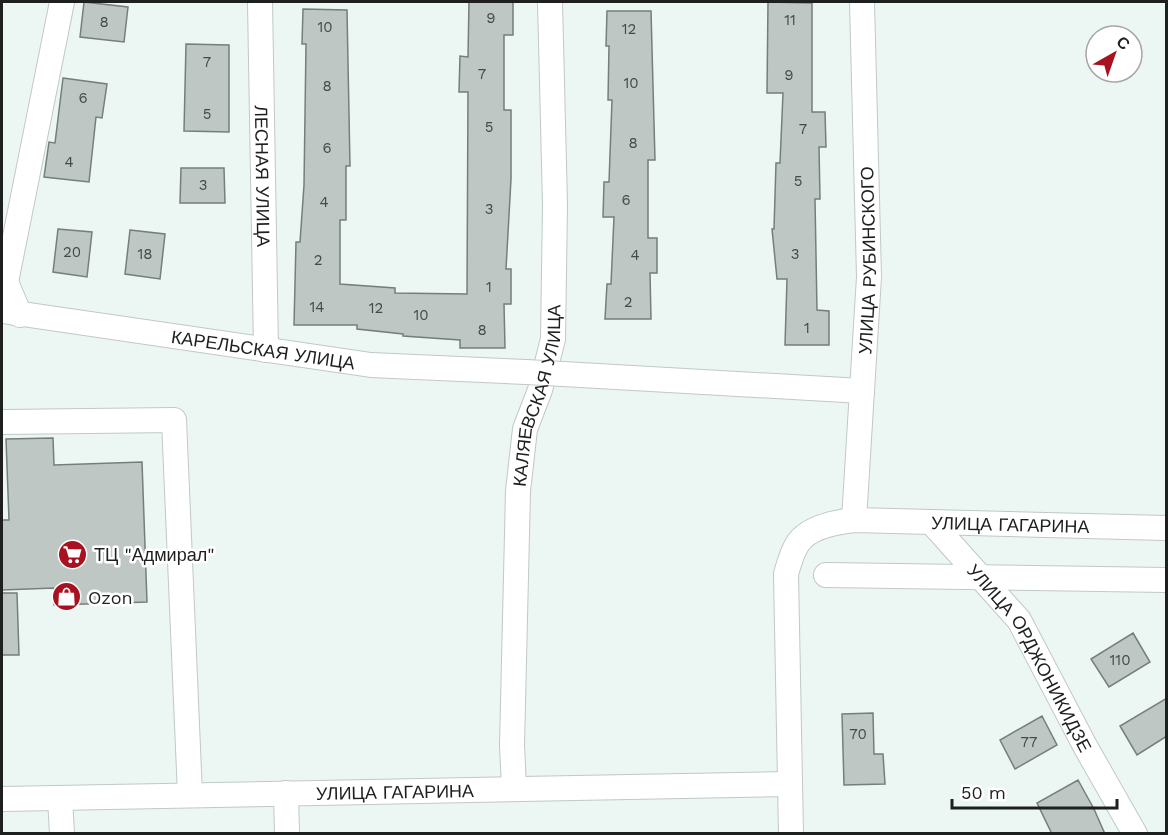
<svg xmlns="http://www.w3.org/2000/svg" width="1168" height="835" font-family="'Work Sans',sans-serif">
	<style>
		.building { fill: #bec7c4; stroke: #767e7b; stroke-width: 1.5 }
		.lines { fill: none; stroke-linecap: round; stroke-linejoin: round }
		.minor-casing { stroke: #c0c9c6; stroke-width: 26 }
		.minor { stroke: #fff; stroke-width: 24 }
		.minor-bridge-casing { stroke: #c0c9c6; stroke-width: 26; stroke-linecap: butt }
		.minor-bridge { stroke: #fff; stroke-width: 24 }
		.labels { text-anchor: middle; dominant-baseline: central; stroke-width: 5; stroke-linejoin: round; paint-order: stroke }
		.number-label { font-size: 15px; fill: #454a48 }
		.street-label { font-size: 18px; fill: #1d201f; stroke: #fff }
		.poi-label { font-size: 18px; fill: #1d201f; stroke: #fff; text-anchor: start }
	</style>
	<rect width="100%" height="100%" fill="#ecf6f3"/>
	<!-- building -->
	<path class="building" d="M84,2L128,7L124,42L80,37Z
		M469,2H513V35H504V110H511V179L506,269H511V304H504L505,348H460V340L403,336V334L357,329V325H294L296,242H300L304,185L306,44H302L303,9L347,10L350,166H346V220H340V284L395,288V293L467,294L468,92H459L460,56L468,57Z
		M768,2L812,3V112H825L826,147H819L820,199H815L817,310L829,311V345H785L787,279H777L772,229H774L776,163H780L783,93H767Z
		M607,11H651L655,160H648V238H657V273H650L651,319H605L607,284H611L614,217H603L604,182H609L612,100H608L609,46H606Z
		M186,44L229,45V132L184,131Z
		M63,78L107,84L102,118L96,117L89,182L44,177L49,142L55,143Z
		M181,168H224L225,203H180Z
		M58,229L92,232L87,277L53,272Z
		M130,230L165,234L160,279L125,274Z
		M53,438L54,465L142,462L147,602L54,605V588L2,590V520H9L6,439Z
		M2,593H17L19,655H2Z
		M1133,633L1150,662L1109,687L1091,659Z
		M1167,698V736L1137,755L1120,726Z
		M873,713L874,754H883L885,784L844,785L842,714Z
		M1042,716L1057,745L1015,769L1000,740Z
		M1078,780L1094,809L1105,834H1052L1037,803Z"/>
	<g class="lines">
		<defs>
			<g id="minor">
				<path id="s1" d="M260,2L266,350"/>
				<path id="s2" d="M2,311L371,365L526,372"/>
				<path d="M20,315L6,282L62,2"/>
				<path d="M563,374L862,391"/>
				<path d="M2,422L174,420L190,795"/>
				<path id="s3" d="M854,520L869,277L862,2"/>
				<path id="s4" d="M932,523L1019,620L1085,746L1135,834"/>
				<path d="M826,575L1166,580"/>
				<path id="s5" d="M514,789L512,745L518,491L525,429L540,390L553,339L555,205L550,2"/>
				<path d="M286,793L287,834"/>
				<path d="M60,798L62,834"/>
				<path id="s6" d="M2,799L789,784"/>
				<path id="s7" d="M791,834L786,574C789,563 792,552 798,543C809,527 836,522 854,520L1166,528"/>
			</g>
		</defs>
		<!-- minor casing -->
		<use href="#minor" class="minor-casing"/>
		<!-- minor -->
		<use href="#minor" class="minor"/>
		<defs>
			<path id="minor-bridge" d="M526,372L563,374"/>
		</defs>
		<!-- minor-bridge casing -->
		<use href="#minor-bridge" class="minor-bridge-casing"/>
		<!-- minor-bridge -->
		<use href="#minor-bridge" class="minor-bridge"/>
	</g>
	<!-- icons -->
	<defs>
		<symbol id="supermarket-disc" viewBox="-11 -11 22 22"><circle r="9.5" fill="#a8111f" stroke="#fff"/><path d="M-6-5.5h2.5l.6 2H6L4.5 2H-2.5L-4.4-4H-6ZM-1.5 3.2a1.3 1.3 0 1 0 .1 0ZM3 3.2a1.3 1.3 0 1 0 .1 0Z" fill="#fff"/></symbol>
		<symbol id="shop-disc" viewBox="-11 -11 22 22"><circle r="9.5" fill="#a8111f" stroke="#fff"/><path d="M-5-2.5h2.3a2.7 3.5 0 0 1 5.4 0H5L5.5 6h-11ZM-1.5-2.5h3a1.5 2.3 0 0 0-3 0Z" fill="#fff"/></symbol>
	</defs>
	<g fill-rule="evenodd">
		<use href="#supermarket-disc" x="56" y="538" width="33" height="33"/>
		<use href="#shop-disc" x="50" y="580" width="33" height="33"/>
	</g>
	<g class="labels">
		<!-- number labels -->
		<g class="number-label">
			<text x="491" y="18">9</text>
			<text x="790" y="20">11</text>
			<text x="104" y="22">8</text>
			<text x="325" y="27">10</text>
			<text x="629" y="29">12</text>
			<text x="207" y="62">7</text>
			<text x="482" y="74">7</text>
			<text x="789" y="75">9</text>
			<text x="631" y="83">10</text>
			<text x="327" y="86">8</text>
			<text x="83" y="98">6</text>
			<text x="207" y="114">5</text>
			<text x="489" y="127">5</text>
			<text x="803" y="129">7</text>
			<text x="633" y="143">8</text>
			<text x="327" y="148">6</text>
			<text x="69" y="162">4</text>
			<text x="798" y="181">5</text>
			<text x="203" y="185">3</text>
			<text x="626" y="200">6</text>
			<text x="324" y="202">4</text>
			<text x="489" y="209">3</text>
			<text x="72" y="252">20</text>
			<text x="145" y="254">18</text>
			<text x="795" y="254">3</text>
			<text x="635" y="255">4</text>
			<text x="318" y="260">2</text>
			<text x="489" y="287">1</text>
			<text x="628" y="302">2</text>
			<text x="317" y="307">14</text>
			<text x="376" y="308">12</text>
			<text x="421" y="315">10</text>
			<text x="807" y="328">1</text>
			<text x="482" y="330">8</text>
			<text x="1120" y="660">110</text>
			<text x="858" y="734">70</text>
			<text x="1029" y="742">77</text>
		</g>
		<!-- street labels -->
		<g class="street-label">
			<text stroke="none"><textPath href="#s1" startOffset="174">ЛЕСНАЯ УЛИЦА</textPath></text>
			<text stroke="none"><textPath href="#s3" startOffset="260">УЛИЦА РУБИНСКОГО</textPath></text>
			<text stroke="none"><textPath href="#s2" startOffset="264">КАРЕЛЬСКАЯ УЛИЦА</textPath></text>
			<text stroke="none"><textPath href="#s5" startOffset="396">КАЛЯЕВСКАЯ УЛИЦА</textPath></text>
			<text stroke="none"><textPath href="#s7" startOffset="512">УЛИЦА ГАГАРИНА</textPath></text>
			<text stroke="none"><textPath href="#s4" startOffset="168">УЛИЦА ОРДЖОНИКИДЗЕ</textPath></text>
			<text stroke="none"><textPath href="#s6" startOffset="393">УЛИЦА ГАГАРИНА</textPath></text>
		</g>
		<!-- poi labels -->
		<g class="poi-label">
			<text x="94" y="554">ТЦ "Адмирал"</text>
			<text x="88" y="597">Ozon</text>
		</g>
	</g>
	<!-- border -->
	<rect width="1168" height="835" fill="none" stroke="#1d201f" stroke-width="6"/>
	<!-- north arrow -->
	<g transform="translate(1114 54) rotate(40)"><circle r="28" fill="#ffffff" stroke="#a5a6a5" stroke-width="1.5"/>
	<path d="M0-4.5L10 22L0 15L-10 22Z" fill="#a8111f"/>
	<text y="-9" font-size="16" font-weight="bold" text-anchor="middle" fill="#1d201f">С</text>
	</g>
	<!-- scale -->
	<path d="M952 799v9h165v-9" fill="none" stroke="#1d201f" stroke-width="3"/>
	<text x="961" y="799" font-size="18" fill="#1d201f" stroke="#ffffff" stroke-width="4.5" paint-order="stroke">50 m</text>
</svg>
